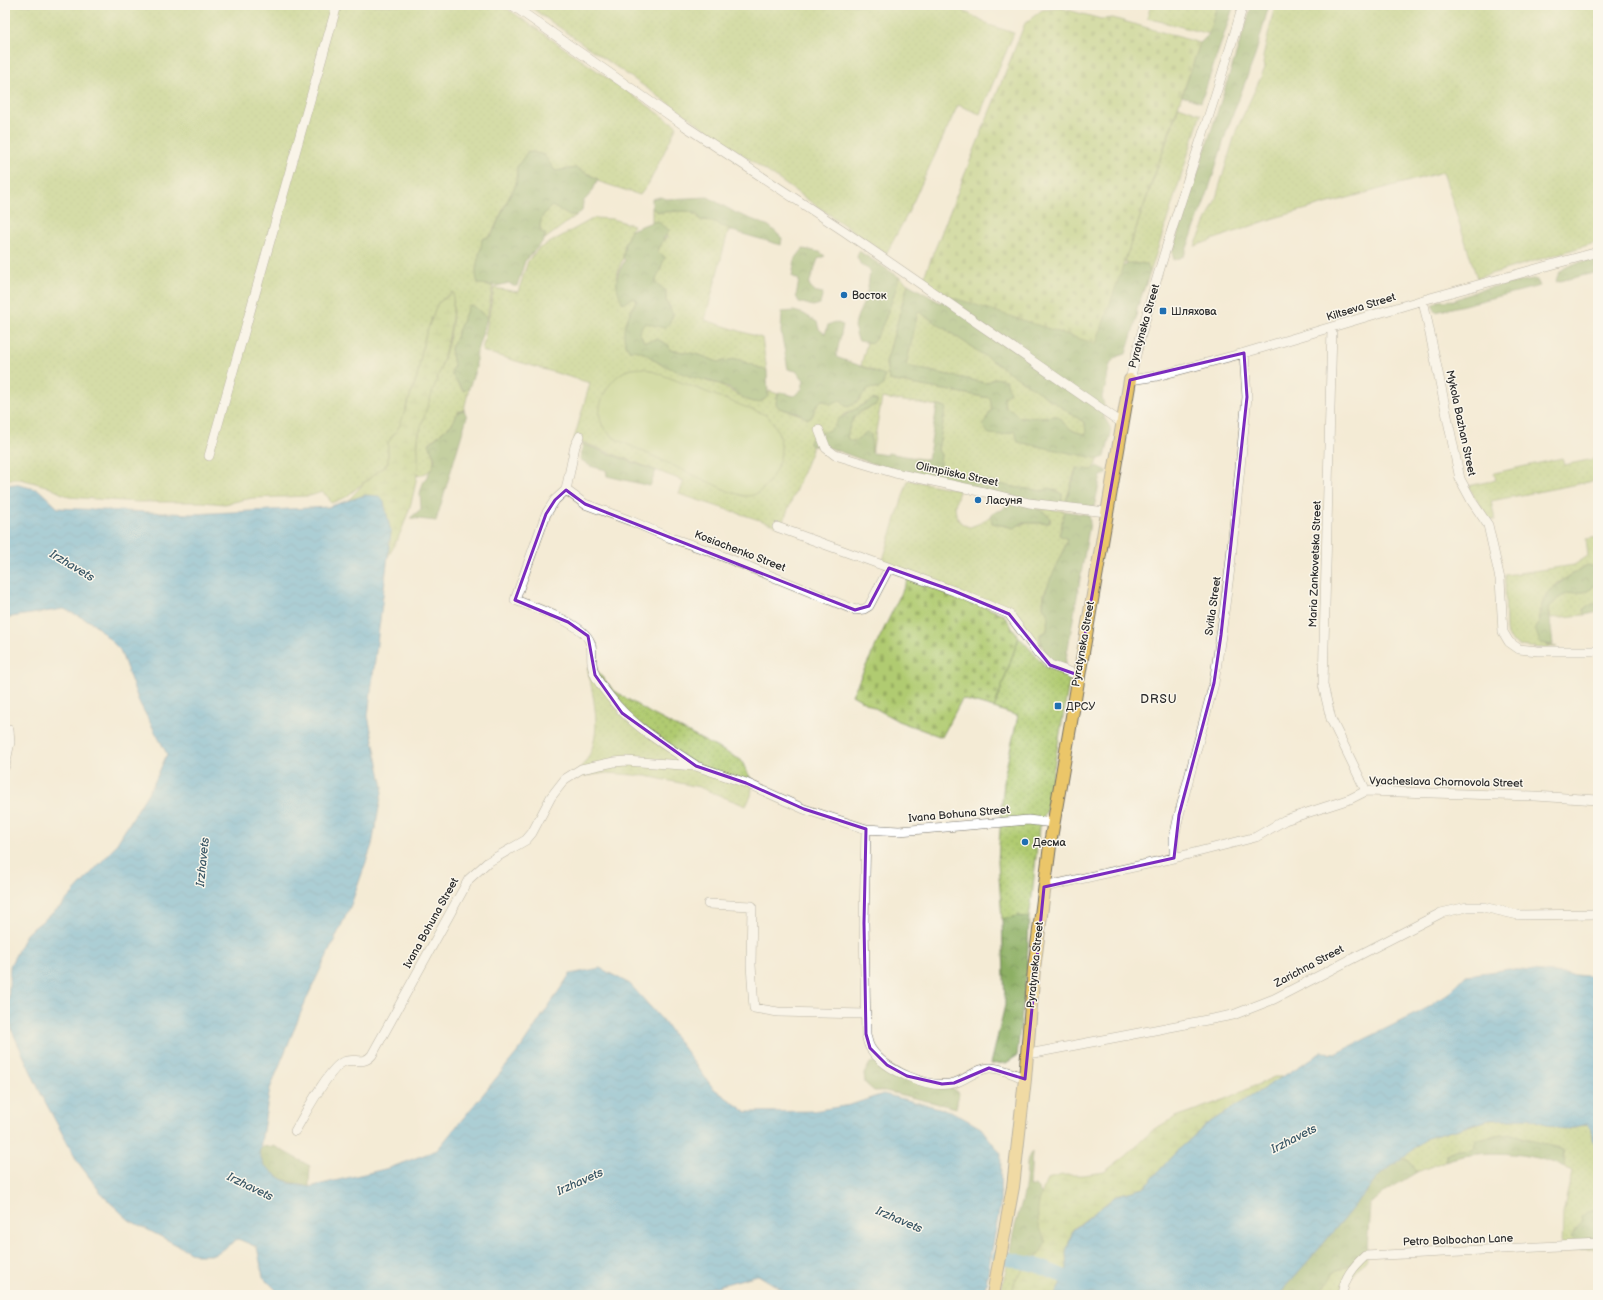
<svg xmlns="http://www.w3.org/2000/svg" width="1603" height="1300" font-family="'Balsamiq Sans',sans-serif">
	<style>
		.green { fill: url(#green-dots); stroke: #6e7b4e; fill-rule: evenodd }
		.forest { fill: url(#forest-crowns); stroke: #5c6d47; fill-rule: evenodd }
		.wetland { fill: url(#wetland-marsh); stroke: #6e7b4e }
		.cemetery { fill: url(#cemetery-stones); stroke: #6e7b4e }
		.pitch { fill: #b0cb71; stroke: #6e7b4e }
		.water { fill: url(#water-waves); stroke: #416a7f }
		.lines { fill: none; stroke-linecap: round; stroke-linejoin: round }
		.river { stroke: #57aad3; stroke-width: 14 }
		.minor-casing { stroke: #716e66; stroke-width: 10 }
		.major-casing { stroke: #716e66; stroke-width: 14 }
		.minor { stroke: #fff; stroke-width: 9 }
		.major { stroke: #ebc669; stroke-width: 12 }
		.marked { fill: none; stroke: #7b2cbf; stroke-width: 3; stroke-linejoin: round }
		.poi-dot { fill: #1f6fb2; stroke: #fbf7ec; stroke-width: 1.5 }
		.labels { text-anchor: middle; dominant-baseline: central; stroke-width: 3; stroke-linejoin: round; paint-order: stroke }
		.poi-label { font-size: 11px; fill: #2b2b2b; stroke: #fbf7ec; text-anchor: start }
		.street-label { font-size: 11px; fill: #2b2b2b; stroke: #fbf7ec }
		.water-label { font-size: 12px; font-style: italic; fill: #3a5766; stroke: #fbf7ec }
		.neighbourhood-label { font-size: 12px; letter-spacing: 1px; fill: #2b2b2b; stroke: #fbf7ec }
	</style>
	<defs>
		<pattern id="green-dots" width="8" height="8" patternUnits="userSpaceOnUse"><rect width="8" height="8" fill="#b0cb71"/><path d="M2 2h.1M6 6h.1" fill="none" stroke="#98ae62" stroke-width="1.8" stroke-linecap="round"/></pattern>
		<pattern id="forest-crowns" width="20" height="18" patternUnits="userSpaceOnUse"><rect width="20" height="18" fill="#8caf63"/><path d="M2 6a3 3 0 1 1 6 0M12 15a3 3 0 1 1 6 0" fill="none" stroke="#738f52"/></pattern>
		<pattern id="wetland-marsh" width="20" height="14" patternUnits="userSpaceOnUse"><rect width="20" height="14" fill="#b0cb71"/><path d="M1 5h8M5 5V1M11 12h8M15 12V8" fill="none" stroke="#98ae62"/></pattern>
		<pattern id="cemetery-stones" width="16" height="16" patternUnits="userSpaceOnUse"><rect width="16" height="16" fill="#b0cb71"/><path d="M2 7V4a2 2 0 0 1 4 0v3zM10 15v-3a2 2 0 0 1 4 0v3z" fill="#98ae62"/></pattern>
		<pattern id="water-waves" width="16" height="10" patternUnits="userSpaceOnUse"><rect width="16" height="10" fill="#57aad3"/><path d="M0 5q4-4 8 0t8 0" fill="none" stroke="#488bab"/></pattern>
	</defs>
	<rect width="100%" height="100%" fill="#fbf7ec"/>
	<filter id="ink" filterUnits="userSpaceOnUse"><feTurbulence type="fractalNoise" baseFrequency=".025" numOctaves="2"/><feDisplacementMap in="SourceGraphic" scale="8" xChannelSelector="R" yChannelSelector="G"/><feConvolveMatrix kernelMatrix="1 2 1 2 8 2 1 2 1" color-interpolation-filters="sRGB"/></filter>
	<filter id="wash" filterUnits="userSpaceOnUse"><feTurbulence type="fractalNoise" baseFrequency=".012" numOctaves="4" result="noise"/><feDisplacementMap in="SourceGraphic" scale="16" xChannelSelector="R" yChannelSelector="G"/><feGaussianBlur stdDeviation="0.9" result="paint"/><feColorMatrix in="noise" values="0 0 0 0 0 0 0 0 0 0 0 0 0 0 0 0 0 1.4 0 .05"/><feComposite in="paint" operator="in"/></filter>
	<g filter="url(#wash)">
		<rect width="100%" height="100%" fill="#f4ebd5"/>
		<!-- green -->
		<path class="green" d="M5,5H502L677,126L649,183L640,195L597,181L598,179L576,168L555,171L544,155L528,151L517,167L516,185L510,195L491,235L482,240L481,252L478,261L487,286H493L487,318L475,307L469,305L451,349L454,365L451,374L463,391L469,388L464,410L458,412L452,424L429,443C436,461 438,471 417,476C419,462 416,447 419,434C430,387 459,341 452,292L437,304L424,340L417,377L400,425L388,443V463L346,497L331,503L328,497L322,492L310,496L252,498L225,504L202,502H137L69,497L46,486L21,479H5Z
			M527,5H953L989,25L1014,33L980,114L958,105L907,215L886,254Z
			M1151,5H1217L1209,34L1147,18Z
			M1275,5H1598V242L1477,278L1443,172L1274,218L1195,246L1215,201L1236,131L1265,68L1263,57Z
			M1179,106L1201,114L1150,273L1146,264L1124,263Z
			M552,206L568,215H577L545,239V234L540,231C539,220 543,213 552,206Z
			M652,208L658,212L688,211L710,222H716L729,228L705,320L762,338L767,371L737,359L718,362L697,354L670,350C667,338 654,342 644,342L639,332L642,326L671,308L666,301V291L655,283L657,275L661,268C657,254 656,248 667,237L664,227L658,221L652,222Z
			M594,218L613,219L633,225L625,243L623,258L616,277L631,298H637L628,318L629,350H640L660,364L709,382L720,384L737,395L768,396L769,391L778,394L776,403L779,408L811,418L817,405L822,400H860L862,394L869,388L878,389L871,369L861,366L867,342L872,343L884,321L899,277L908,284L886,363L889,380L990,398L992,408L983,426L1002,435L1015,431L1099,459L1092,470L1076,468L1065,504L1058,506V491L1049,488L1043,491L1013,487L939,470L941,455L938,450L946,407L882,398L872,453L871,435L867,432L856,441H851L847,438C851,416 856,413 876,405C866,408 848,409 841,417C837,422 836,427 831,430C823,436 811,431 809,443L812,446V450L781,527L679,494L684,481L574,439L590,383L482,351L494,288L518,292L528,261L538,249ZM606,390L771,420L780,439L776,468L762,490L752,495L743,496L616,439C596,425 599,411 606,390Z
			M918,311L1085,423L1086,434C1072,433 1066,426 1058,416L1020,418L1012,410L1005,407L1004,397L996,378L986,383L906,366Z
			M1562,458L1564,465L1598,458V480L1491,501L1495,520H1489L1468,486L1496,480L1494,473Z
			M908,480L960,490C953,503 952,523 970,527L983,522L991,515L992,523L1014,528C1027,519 1035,525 1049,523L1051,520L1046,514L1041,512L1037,508L1065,511C1061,519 1063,526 1059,534L1067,539L1060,563L1044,593L1043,607L1048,613L1047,632L1040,634L1041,646L1013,613L882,563Z
			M1598,537V565L1596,567L1587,565L1558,583L1545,596L1539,613L1540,621L1547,645L1557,647L1538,648L1519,646L1510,639L1506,631L1505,575L1574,565L1588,556L1586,539Z
			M1598,581V604L1583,609L1585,615L1551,618L1549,609C1561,591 1570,594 1589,591Z
			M1019,637L1046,667L1070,677L1046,812L1039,827L1032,897L1029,918L1018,916L1002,919L998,862L1001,813L1005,773L1018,716L994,708Z
			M587,667L594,668L613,690L650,713L741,760L753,783L751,796L746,806L699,787L646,776L607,773L583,776L579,769C606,743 594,699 587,667Z
			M1528,1118L1564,1130L1587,1124L1592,1129V1139L1598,1150V1211L1595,1210L1582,1217L1583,1222L1580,1227L1574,1232L1598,1241V1249L1562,1250L1563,1213L1572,1171L1565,1167L1563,1150L1512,1134L1485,1137C1482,1140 1478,1146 1474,1148C1464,1154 1458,1147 1446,1154L1445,1161L1417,1172L1409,1161L1401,1158L1427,1138L1489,1120Z
			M1367,1249V1259L1346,1284V1295H1319L1335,1271L1350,1265L1355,1258Z
			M1008,1261L1027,1266L1016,1278L1013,1292L1008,1291L1003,1295H1000Z"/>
		<!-- forest -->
		<path class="forest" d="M1217,5H1234L1201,102L1182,96L1200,43L1209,34Z
			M1252,5H1269L1255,56L1227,130L1207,195L1184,256L1174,260L1172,252Z
			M528,151L544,155L555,171L576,168L598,179L592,192L583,202L582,211L577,215H568L552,206C543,213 539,220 540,231L545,234V239L525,261L517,286H513L509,283L497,286L478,284C472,265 481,258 482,239L492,235L510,195L516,185L517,167Z
			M660,197L667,199L708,197L736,213L769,226L782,238L781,245L729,230V228L721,226L716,222L700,220L698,215L688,211L658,212L652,208V199Z
			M658,221L664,227L669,230L657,252L665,257L655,283L666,291V301L673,315L669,324L664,328L646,323L642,326L639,332L644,342L657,339L669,345L670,350L697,354L718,362L737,359L767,371L768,396C753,414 735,388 720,384C706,380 692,378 679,372C672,369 665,366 659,363C647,356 645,350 629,350C617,331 629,317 637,299L631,298L625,303L622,302C614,282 615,279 625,260L623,258L625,243L631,230L652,222Z
			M803,249L820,252L825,256L818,259L809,284L813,291L823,293L820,304L813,306L799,302L796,296L799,280L792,276L795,259Z
			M859,251L899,277C896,290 881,336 872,343L859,341C850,324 859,315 865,299C868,290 869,280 870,270L861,265L857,257Z
			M1598,259V272L1556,282C1558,263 1583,262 1598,259Z
			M1129,263L1147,264L1150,273L1137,308L1136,321L1126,354C1107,357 1109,370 1106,385C1105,389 1102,394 1102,397C1104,407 1106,404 1103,415L1110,427L1111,433L1105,457L1099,459L1018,442L1015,431L1002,435L989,434L983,426L992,408L990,398L889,380L886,363L908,284L941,303L945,295L981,288L1121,268ZM918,311L1085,423L1086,434C1072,433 1066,426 1058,416L1020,418L1012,410L1005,407L1004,397L1010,393L1006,380L996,378L986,383L906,366Z
			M1533,279L1537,280L1540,286L1436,312L1432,305L1438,301L1454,300L1482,289Z
			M469,305L475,307L487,318L476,354V368L469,388L464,391L451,374L454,365L451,349Z
			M794,311L804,314L817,322L819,329L825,334L828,325L835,322L843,325L836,357L885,375L883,385L878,389L869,388C861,395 859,403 848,407L844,405L841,400L830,404L822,400L817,405L811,418L807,419L798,413L779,408L776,404L778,394L781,392L794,396L802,389L804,380L796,371L788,369L781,332L782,312Z
			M873,399L878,401L876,405C856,412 851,416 847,438L851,441H856L866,432L871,434L872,453L887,455L888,453L928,460L937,406L946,407L938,450L941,455L939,470L1013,487L1043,491L1049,488L1062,494V504L1058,506L896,472L827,447L812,446L809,443C812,428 832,438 838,419Z
			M464,410L467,417L436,521L410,518L421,509L420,493L423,483L433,466L435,458L429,444L452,424L458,412Z
			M583,444L656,471L650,486L607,476L606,470L590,466L580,459Z
			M1097,466L1106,470L1107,474L1101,476L1094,507L1065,504L1077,468L1092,470Z
			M1010,501C1024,505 1039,507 1050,517L1049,523H1022L1014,528L992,523L991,515L997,511L1002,510Z
			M1065,511L1089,515L1090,523L1065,665C1048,663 1041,650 1040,634L1047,631L1048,613L1043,607C1044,581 1061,566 1067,539L1059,535C1063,526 1061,519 1065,511Z
			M1587,565L1596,567L1598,565V581L1589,591C1571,594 1561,591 1549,609L1553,645L1540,643L1535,628L1540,621C1538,591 1565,580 1587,565Z
			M1592,604H1598V612L1585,615L1583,610Z
			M1018,916L1029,918L1027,970L1017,1056L1006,1063L991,1064L1005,1005L1002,919Z
			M877,1061L929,1086L954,1089L959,1093L956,1108L885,1091H874L865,1083L864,1074L870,1063Z
			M1512,1134L1563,1150L1565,1167C1528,1152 1483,1148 1445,1161L1446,1154C1455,1148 1464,1151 1474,1148L1476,1139Z
			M274,1146L310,1166L309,1187C290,1183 255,1173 260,1147Z
			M1032,1152L1030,1186H1035L1042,1194C1036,1215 1037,1223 1047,1242L1038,1256L1031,1262L1010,1255C1011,1230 1023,1207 1026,1181C1027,1172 1025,1158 1032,1152Z
			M1401,1158L1409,1161L1417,1172L1386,1191L1370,1205L1367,1249L1355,1258L1350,1265L1335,1271L1319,1295H1278L1323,1244L1378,1177Z
			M1595,1210L1598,1211V1241L1576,1242L1571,1237C1574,1231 1580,1228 1583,1222L1582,1217L1588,1212Z"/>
		<!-- wetland -->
		<path class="wetland" d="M453,292C455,341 433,386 419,433C416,443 419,455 418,466C415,498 404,530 388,557L391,532L347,502L364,483L388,463V443L400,425L417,377L424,340L437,304Z
			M1274,1077H1283L1207,1124L1174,1154L1144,1188L1117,1195L1073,1229L1066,1252L1067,1269L1055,1295H1014C1009,1277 1028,1267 1038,1256C1041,1252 1044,1246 1046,1242C1033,1216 1037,1205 1047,1179L1062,1175H1083L1104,1172L1124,1157L1154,1129L1176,1117L1226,1099Z"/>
		<!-- cemetery -->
		<path class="cemetery" d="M1061,8L1101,19L1113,18L1200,43L1096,344L945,295L923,279L1025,23L1042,10Z
			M908,579L1003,614L1019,637L994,708L962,699L942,737L898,721L852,695Z"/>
		<!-- pitch -->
		<path class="pitch" d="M644,368L766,415C775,423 782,436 781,449C781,464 768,490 753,495C745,498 736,493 728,491L616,439C608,433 601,427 600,417C597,400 612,375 628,370C633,368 639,369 644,368Z"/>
		<!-- water -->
		<path class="water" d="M15,484L39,490L58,508L193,514L328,507L365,495L379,496L384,502L391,532L368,716L383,787L372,845L351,905L306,1000L270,1089L259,1154L264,1165L277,1176L290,1183L309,1187L389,1168L437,1150L520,1049L570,974L600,968L630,984L665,1023L713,1088L746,1112L813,1111L850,1105L883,1094L951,1111L981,1128L1001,1154L1000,1206L984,1295H791L758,1275L685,1295H281L263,1277L257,1247L238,1239L214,1255H196L129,1220L104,1197L77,1161L41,1094L12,1031L8,1007L10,966L26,934L61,906L114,848L154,783L167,754L139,702L120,650L93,623L64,609L5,618V485Z
			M1509,969L1598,977V1150L1592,1139V1129L1587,1124L1564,1130L1528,1118L1489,1120L1427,1138L1378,1177L1323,1244L1278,1295H1055L1067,1269L1066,1252L1073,1230L1117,1195L1144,1188L1174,1154L1207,1124L1322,1052L1337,1053L1429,1007L1451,991L1466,975Z"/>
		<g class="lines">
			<!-- river -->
			<path class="river" d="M999,1257L1036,1265L1082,1284"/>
		</g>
	</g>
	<g filter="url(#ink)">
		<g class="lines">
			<defs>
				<path id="minor" d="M512,5L685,126L844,231L1122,423
					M1243,5C1207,131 1159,253 1130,380L1157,376L1244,353L1423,300L1598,252
					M1423,300L1460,479L1473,503L1488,525L1500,579L1503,632L1509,642L1519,649L1538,651H1598
					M1332,328L1323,685L1331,719L1366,791
					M819,430L826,448L835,455L895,473L984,492L1029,503L1106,512
					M580,436L575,446L566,490L555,500L546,514L515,600C533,607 583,623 590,642C593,648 591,656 592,663C593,676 602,687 610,697C632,726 665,745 695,765
					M209,456L337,5
					M566,490L585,504L631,521L668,537L710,551L855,610L864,609L869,606L889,568
					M777,527L954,591L1009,614L1038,653L1050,665L1078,675
					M5,766L10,742L9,730
					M866,829L864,923L866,1034C867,1039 868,1045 871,1049C885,1070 929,1090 954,1083C966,1080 979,1067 991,1068C1003,1069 1015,1074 1025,1079
					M1174,858V838L1179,815L1214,683L1221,635L1230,568L1247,397L1244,353
					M1044,887L1174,858L1256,837L1285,820L1350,799L1366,791L1534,796L1598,800
					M708,904L752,906L751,965L754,1008L778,1012L866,1014
					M1027,1053H1034L1233,1015L1274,999L1441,913L1467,907H1483L1518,915L1598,914
					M295,1131C304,1116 329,1068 343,1062C354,1057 363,1066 372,1055L469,879L488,862L526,840L532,833L551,797L565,779L581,769L614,762L626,761L696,766L746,783L804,809L866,829L899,831L1028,820L1053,823
					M1342,1295C1344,1278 1353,1267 1365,1256L1598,1244"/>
				<path id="major" d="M993,1295L1013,1187L1025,1079L1034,969L1051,838L1130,380"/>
			</defs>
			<!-- minor casing -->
			<use href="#minor" class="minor-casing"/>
			<!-- major casing -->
			<use href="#major" class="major-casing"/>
			<!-- minor -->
			<use href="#minor" class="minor"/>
			<!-- major -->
			<use href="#major" class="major"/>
		</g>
	</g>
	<!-- marked area -->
	<path d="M0 0H1603V1300H0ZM1244,353L1247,397L1221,635L1214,683L1179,815L1174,858L1044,887L1025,1079L989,1068L954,1083L942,1084L907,1076L887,1065L870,1048L866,1034L864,923L866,829L804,809L746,783L696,766L622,713L595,675L588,636L568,622L515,600L546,514L555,500L566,490L585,504L855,610L869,606L889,568L954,591L1009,614L1050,665L1078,675L1130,380Z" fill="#f4ebd5" fill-opacity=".55" fill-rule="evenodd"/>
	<path class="marked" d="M1244,353L1247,397L1221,635L1214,683L1179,815L1174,858L1044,887L1025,1079L989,1068L954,1083L942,1084L907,1076L887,1065L870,1048L866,1034L864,923L866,829L804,809L746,783L696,766L622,713L595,675L588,636L568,622L515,600L546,514L555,500L566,490L585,504L855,610L869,606L889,568L954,591L1009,614L1050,665L1078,675L1130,380Z"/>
	<!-- markers -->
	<g class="poi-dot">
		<circle cx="844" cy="295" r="4"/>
		<rect x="1159" y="307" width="8" height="8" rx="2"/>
		<circle cx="978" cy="500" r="4"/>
		<rect x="1054" y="702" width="8" height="8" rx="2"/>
		<circle cx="1025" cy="842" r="4"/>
	</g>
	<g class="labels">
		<!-- poi labels -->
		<g class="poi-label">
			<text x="852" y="295">Восток</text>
			<text x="1171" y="311">Шляхова</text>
			<text x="986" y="500">Ласуня</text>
			<text x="1066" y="706">ДРСУ</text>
			<text x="1033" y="842">Десма</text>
		</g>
		<!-- street labels -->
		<g class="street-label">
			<text transform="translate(1361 307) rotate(-17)">Kiltseva Street</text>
			<text transform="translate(1144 326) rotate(-74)">Pyratynska Street</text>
			<text transform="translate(1461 423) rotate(78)">Mykola Bazhan Street</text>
			<text transform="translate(957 474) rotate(12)">Olimpiiska Street</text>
			<text transform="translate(740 551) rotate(21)">Kosiachenko Street</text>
			<text transform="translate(1315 564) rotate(-88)">Maria Zankovetska Street</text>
			<text transform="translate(1213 606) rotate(-82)">Svitla Street</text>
			<text transform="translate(1083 644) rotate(-80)">Pyratynska Street</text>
			<text transform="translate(1446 782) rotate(1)">Vyacheslava Chornovola Street</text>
			<text transform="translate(959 814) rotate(-5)">Ivana Bohuna Street</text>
			<text transform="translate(431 923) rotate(-61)">Ivana Bohuna Street</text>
			<text transform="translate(1035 965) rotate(-84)">Pyratynska Street</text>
			<text transform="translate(1309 966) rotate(-28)">Zarichna Street</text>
			<text transform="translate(1458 1240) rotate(-2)">Petro Bolbochan Lane</text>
		</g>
		<!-- water labels -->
		<g class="water-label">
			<text transform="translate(72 566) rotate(31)">Irzhavets</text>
			<text transform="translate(203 862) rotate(-84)">Irzhavets</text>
			<text transform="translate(1294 1139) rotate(-27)">Irzhavets</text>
			<text transform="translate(580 1182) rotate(-24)">Irzhavets</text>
			<text transform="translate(250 1187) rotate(26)">Irzhavets</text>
			<text transform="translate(899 1220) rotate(23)">Irzhavets</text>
		</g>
		<!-- neighbourhood labels -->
		<g class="neighbourhood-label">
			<text x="1159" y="699">DRSU</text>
		</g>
	</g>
	<!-- margin -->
	<rect width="1603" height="1300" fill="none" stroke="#fbf7ec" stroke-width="20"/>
</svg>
